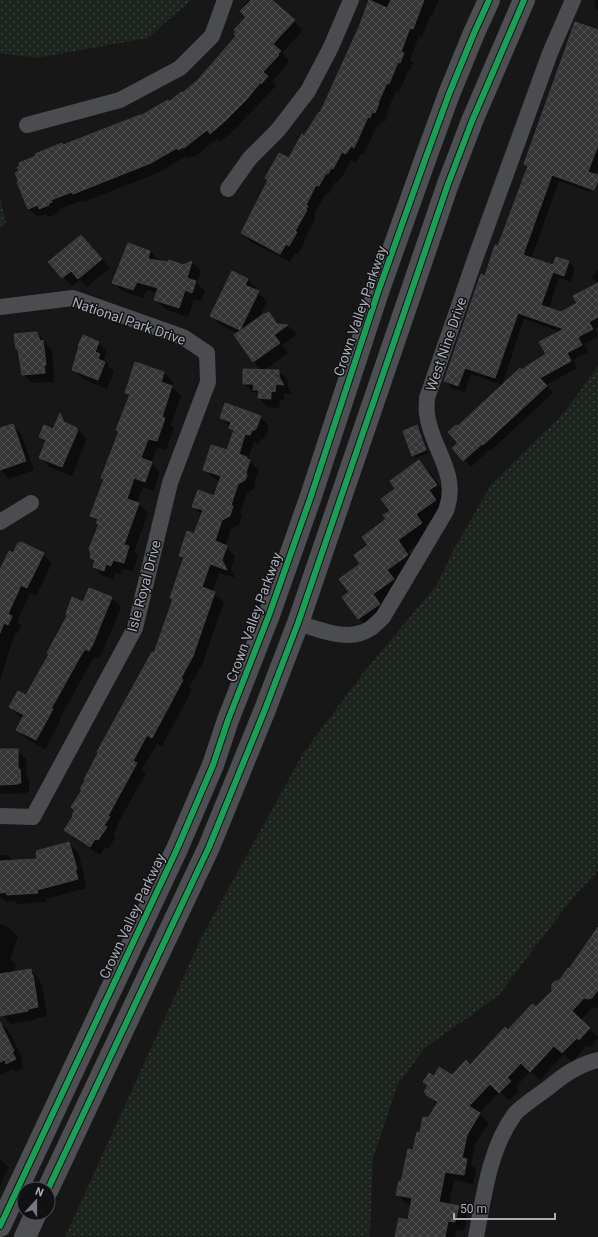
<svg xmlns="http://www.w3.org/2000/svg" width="598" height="1237" font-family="Roboto,sans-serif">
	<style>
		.grass { fill: url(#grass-dots) }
		.shadow { fill: #0007; fill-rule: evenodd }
		.building { fill: url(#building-cross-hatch); stroke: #3f4043 }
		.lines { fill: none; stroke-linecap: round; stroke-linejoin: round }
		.street { stroke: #4b4c50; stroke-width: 16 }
		.primary { stroke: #4d4f52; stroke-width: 22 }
		.cycleway-casing { stroke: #111113; stroke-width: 8 }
		.cycleway { stroke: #1a9f57; stroke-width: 6 }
		.labels { text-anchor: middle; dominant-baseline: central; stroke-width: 3; stroke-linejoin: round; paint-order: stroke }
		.street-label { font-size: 14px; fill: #a8adb8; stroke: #111113 }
	</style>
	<defs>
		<pattern id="grass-dots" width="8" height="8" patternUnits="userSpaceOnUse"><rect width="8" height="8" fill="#1d241e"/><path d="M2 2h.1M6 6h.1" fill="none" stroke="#3b413d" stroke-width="1.8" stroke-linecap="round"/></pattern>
		<pattern id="building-cross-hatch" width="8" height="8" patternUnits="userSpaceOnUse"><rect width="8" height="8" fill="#353536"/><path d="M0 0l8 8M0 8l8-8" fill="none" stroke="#4f5051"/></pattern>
	</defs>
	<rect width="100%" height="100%" fill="#171717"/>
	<!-- grass -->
	<path class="grass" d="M0,0H191L148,38L37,58L0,53Z
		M0,197L6,223L0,228Z
		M598,366V871L574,896L499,995L425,1048L397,1086L373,1158L370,1228L369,1237H65L202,936L304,752L364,672L436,586L455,547L491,485L564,413Z"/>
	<!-- shadow -->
	<path class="shadow" d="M249,0H270L303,30L282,53L289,61L286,64L287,65L272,82L276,86L234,130L220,142L217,139L194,157L193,156L188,159L186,156L160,172L83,202L81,201L59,209L60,211L57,213V214L49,217L46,214L38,217L28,208L64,146L141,117L169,103L197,82L237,36L247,17L240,10Z
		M373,0H439L432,16H430L422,37L419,36L410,60L413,63L410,71H408L399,92L396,91L387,112L388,113L385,122L381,121L379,126L377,125L363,156L360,154L356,163L351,160L342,177H341L337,183L335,182L328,195L326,193L314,214L316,216L314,219L315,220L304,240L305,242L298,254L295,253L290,262L251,242L242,233L269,181L266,178L289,160L320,114Z
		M595,0H598V10L594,6L596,1Z
		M598,31V169L590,192L559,181L531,259L553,267L557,258L569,262L575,269L571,282L559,278L549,309L562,313L578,304L598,284V327L595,329L598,336L584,344L588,352L573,360L577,368L546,385L553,393L490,451L489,450L471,467L453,448L459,443L458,428L522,372L548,355L561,332L524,319L502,385L471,374L465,392L452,388L445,381L485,277L499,248L528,167L525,164Z
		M85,240L110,268L87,287L80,280L72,286L63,277Z
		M150,251L159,261L158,262L183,266L192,262L201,271L197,283L205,291L201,301L194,299L188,317L165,309L155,300L158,294L147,290L143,298L122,291L113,282Z
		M598,270V283L592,277Z
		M248,280L257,289L256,291L267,301L259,319L268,313L280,325L288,326L297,334L282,345L288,353L263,371H279L288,380V387L292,394L284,393V400H280L279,408L268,407L259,398V395L257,393L253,392L244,383L263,371L254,362L235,336L238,333L221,325L211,315Z
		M37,333L46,342L47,346L52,350L54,374H53L54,382L32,383L23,374L20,352L16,349Z
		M98,342L107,351L104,359L109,364L108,366L114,372L107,389L83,379L73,369Z
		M136,363L164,373L173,382L172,387L181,396L171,425L174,428L166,450L157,448L151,463L160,472L154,491L143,487L137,503L148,513L134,552L138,556L133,571L122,569L120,574L115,573L113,579L103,576L94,567L95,563L91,558L100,525L91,515L105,481L102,478L119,432L118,430L130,396L126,392ZM162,377H164L160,387L159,386Z
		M60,414L70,426L77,428L86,438V440L72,476L49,467L40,457L46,443L40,437L53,430Z
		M221,417H260L269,426L265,438L260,440L259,444L254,442L248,460L259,470L254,483L256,485L254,489L247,493L240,513L242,516L239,525L231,529L225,546L235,556L231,569L235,578L219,573L212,592L224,602L202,665L189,687L192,690L162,746L157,744L142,769L146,773L117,825L118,827L113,834L116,837L108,849L105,847L100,855L75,839L65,829L74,816L83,790L154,654L174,600L171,597L184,560L180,555L195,535L202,515L193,506L215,497L220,481L213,478L204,469L227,452L234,432Z
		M12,425L21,434L34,470L9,479L0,469V429Z
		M417,427L420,429L428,453L416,458L413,455Z
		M419,461L430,472L447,496L439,501L446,511L425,526L432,534L408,551L418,566L370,629L359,618L350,593L369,545L388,520L397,489Z
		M43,554L52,563L36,596L30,593L17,622L21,626L17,634L15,633L0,680V572Z
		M89,589L112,598L121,607L102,653L99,659L94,657L89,666L60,718L61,719L45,749L27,739L18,730L24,718L19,716L10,707L26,696L84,603Z
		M0,750H17L26,759L27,777L29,779V792H27V793L3,794L0,793Z
		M69,843L78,852L85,878H84L86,888L46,899V902L17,904L14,901L6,902L0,896V855H7L14,861L39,860Z
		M0,924L9,927L18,937L10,959L16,965L13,973L30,970L39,979L42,985L47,1016L36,1018V1020L11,1024L2,1015L0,1005Z
		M598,927V1008L593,1007L581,1020L598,1037V1038L589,1048L586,1046L572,1062L564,1054L540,1080L530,1071L516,1087L519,1091L509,1101L500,1092L479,1113L489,1123L475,1144L471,1165L476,1169L473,1184L454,1180L449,1205L458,1207L467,1216L464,1231L457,1229L455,1237H393L409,1221L412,1205L407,1204L397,1194L421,1134L437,1104L428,1095L429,1087L424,1082L434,1078L452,1076L470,1066L508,1031L536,1009L552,991L569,970Z
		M0,1023L9,1031L23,1060L21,1061L24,1068L16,1072L13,1069L0,1075Z
		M0,1159L9,1167L0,1186Z"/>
	<!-- building -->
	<path class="building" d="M251,0H272L295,20L273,44L281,51L278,54L279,55L263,72L268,76L261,84L260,83L246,100L225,121L210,134L207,130L184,148V147L178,150L177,148L151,163L73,194L72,192L51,200L52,202L48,204L49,205L39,209L38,205L28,209L17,182H19L15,173L19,171L17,167L20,166L19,163L36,156L35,154L62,143L63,145L140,115V116L168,100L169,102L181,92L182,93L197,81L236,36L234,34L236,32L234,30L246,17L240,11Z
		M369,0L387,8L391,0H424L413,29L410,28L401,52L404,53L400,63L398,62L389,84L387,83L378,103H379L375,113L372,112L370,118L368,117L354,148L351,146L346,154L342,152L333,169L331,168L328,174L326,173L319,186L316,185L306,205L308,206L306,209L307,210L295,231L297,232L289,246L286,244L280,254L241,233L268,180L265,178L279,153L289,158L302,134L304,136L319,112L320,113L359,27Z
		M575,22L598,30V145L588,172L598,175V180L594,190L552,175L523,255L553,265L556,257L569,261L564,276L553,272L541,305L561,312L577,303L573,296L598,283V317L589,322L593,329L578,337L582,345L567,353L571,361L540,378L547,386L483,445L482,444L463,461L452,448L458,443L448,432L456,425L458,426L520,368L522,370L527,366L546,354L539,342L564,329L518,313L495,378L465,368L458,386L444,381L481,274L485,276L495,245L498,246L528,166L524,164Z
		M81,235L102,259L78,279L71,271L62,278L48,262Z
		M128,243L150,251L148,259L168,262L169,260L183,265L192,261L187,278L196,281L192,293L185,290L179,308L154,300L158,288L137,282L133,290L112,283Z
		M232,271L248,279L245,285L259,291L240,330L210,316Z
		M269,312L277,324L288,325L274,335L280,343L253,362L234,335L265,313V314Z
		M37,332L40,341L43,340L46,365H44L45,373L22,375L18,349H16L14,334Z
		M83,335L99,342L95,352L100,354L98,359L105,362L98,380L72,370L79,346H78Z
		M135,362L164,372L161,382L172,386L162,417L165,418L157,441L148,439L141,458L152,462L145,482L134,478L127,499L139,503L124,545L129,546L124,563L113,560L111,566L106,564L104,571L93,567L95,560L90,558L91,555L89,549L99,524L96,523L98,519L90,516L104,479L101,478L119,431L116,430L130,394L125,393Z
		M243,369L279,370V377L284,385L276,384L275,392L271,391V399L258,398L259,390H253L254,384H243Z
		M225,403L261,416L256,429L252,431L250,435L245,434L239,454L247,457V459L250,460L246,473L247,475L245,480L238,484L231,505L233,506L230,516L222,520L215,541L227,546L222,560L227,570L210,564L202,587L215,592L193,656L181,678L183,680L152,738L147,735L133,761L137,763L108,816L110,817L104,825L107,827L98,840L95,839L90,847L64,830L73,816L72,815L75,810L71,807L82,790L80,789L85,781L84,780L98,753L97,752L152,652L154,653L173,599L170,598L184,557L179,556L187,531L194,534L203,510L192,507L198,490L214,496L221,476L203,470L211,445L227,450L234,430L229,428L231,422L220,418Z
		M60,413L64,422L77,428L76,430H78L62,467L39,458L46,440L39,437L44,425L53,429Z
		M13,424L26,461L0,470V428Z
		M417,425L426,450L412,456L403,431Z
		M419,460L437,485L429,490L436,500L416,514L422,523L398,540L408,555L387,570L394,579L373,594L380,604L358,619L342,597L349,592L339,579L360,564L354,555L368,545L362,537L386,519L383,515L390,511L381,499L395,489L390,481Z
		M21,542L44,553L27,588L21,585L8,614L12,616L8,625L4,623L0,633V570L9,551L13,553L18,543H20Z
		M89,588L112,597L93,644L89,651L85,649L80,657L51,709H53L36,740L16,730L24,715L9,707L18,691L26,695L49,654L47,653L67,616L66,614L72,597L83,602Z
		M0,749H18V769H20L21,783H18V784L0,785Z
		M69,842L77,869H75L78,879L37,890L38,893L7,895L6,892L0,893V861L37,859L36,853H37L36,851Z
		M598,927V990L592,998L589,999L584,998L572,1011L590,1028L579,1040L577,1038L562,1053L554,1046L530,1072L521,1063L507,1078L511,1081L499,1093L490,1084L469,1106L480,1113L467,1135L462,1158L467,1159L464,1175L445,1172L439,1202L459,1206L455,1222L448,1221L445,1237H395L399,1218L408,1220L412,1198L396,1195L399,1181L401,1182L408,1149L413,1150L417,1132L420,1133L423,1117L428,1118L438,1102L426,1095L427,1094L424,1092L428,1085L423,1082L429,1073L434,1076L439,1067L452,1075L466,1060L470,1065L505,1027L508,1030L532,1004L536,1007L552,991V984L555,981H559L568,968L569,969Z
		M31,969L32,975H33L38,1007L28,1009V1011L0,1016V974Z
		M0,1022L14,1051L12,1052L16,1059L6,1064L5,1060L0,1062Z"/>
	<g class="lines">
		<!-- street -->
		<path class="street" d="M27,125L120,100L180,68L212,36L225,0
			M228,189L250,158L278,130L308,91L331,47L351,0
			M0,307L73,298L183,337L207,353L208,382L170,483L135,628L33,817L0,816
			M0,522L31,503
			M298,623C320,630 350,643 371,628C375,625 379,621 383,617L446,511C460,473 431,449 427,414C426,409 427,403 427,398L475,259L550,53L573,0
			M476,1237C484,1196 489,1150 514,1115C520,1107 539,1095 548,1088C562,1076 580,1064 598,1060"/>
		<!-- primary -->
		<path class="primary" d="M48,1189L209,847L264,712L298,623L448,184L472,121L524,0
			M0,1226L177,849L213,765L228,720L269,615L310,499L378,292L426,157L449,94L474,33L489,0
			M25,1237L36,1213"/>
		<defs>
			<path id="cycleway" d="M48,1189L209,847L264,712L298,623L448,184L472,121L524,0
				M0,1226L177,849L213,765L228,720L269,615L310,499L378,292L426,157L449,94L474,33L489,0"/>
		</defs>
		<!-- cycleway casing -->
		<use href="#cycleway" class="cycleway-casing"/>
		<!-- cycleway -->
		<use href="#cycleway" class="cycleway"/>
	</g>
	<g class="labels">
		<!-- street labels -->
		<g class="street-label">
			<text transform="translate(360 311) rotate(-71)">Crown Valley Parkway</text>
			<text transform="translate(129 321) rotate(19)">National Park Drive</text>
			<text transform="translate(446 344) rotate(-71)">West Nine Drive</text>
			<text transform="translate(144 586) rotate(-75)">Isle Royal Drive</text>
			<text transform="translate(254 617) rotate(-70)">Crown Valley Parkway</text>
			<text transform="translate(132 916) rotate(-65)">Crown Valley Parkway</text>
		</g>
	</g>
	<!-- north arrow -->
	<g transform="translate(36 1201) rotate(21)"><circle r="19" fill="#111113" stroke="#4d4f55"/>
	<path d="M0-3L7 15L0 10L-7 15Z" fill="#757880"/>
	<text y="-6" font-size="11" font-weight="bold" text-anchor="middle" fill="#a8adb8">N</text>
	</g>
	<!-- scale -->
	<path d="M454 1213v6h101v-6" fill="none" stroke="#a8adb8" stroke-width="2"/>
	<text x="460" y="1213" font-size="12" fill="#a8adb8" stroke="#111113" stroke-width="3" paint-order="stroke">50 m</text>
</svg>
